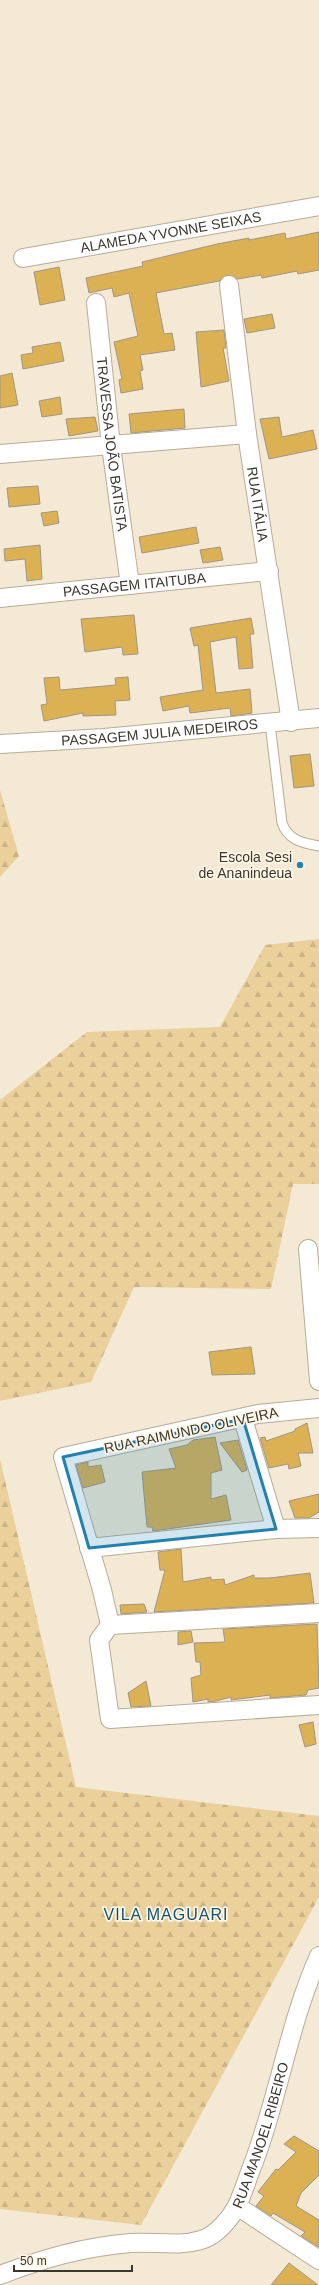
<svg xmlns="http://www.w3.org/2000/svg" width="319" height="2285" font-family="Arial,sans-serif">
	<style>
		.forest { fill: url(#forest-firs) }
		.building { fill: #dcb154; stroke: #a09684 }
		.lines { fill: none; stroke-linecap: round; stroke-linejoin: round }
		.lane-casing { stroke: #b6ac99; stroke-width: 11 }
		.street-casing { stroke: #b6ac99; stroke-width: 20 }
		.lane { stroke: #fff; stroke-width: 9 }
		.street { stroke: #fff; stroke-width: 18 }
		.marked { fill: #2381ae; fill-opacity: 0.2; stroke: #2381ae; stroke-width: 3; stroke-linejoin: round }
		.poi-dot { fill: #2381ae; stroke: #fef6e6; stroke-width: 1.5 }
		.labels { text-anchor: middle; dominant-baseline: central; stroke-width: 3.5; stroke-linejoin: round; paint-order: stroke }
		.street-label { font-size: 14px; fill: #3b372f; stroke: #fef6e6 }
		.poi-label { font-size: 14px; fill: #3b372f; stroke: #fef6e6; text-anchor: end }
		.quarter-label { font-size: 16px; letter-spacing: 1px; fill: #125372; stroke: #fef6e6 }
	</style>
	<defs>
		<pattern id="forest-firs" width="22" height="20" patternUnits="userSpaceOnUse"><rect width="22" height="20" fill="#ead09a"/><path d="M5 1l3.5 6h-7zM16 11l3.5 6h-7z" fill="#cab385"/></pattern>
	</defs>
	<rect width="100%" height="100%" fill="#f3e9d5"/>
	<!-- forest -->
	<path class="forest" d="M0,790L19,856L0,877Z
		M319,939V1184H293L271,1289L134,1287L91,1382L0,1401V1100L87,1032L220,1027L265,945Z
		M0,1459L76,1787L319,1816V1897L141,2225L0,2209Z"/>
	<!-- building -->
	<path class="building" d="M319,232V270L298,274L297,271L262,278L261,275L238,279L227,275L219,281L156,293L164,334L172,333L175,350L140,355L143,370L140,371L143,389L121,393L119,380L122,379L114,342L138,336L129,293L114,297L112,288L89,293L86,278L143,266L142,262L217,244L249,238V240L285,233L286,239Z
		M59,267L65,300L40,305L34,272Z
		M272,314L275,328L247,333L244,319Z
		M224,330L226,348H223L229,381L201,387L196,332Z
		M60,342L64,361L23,369L21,355L33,353L32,347Z
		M12,373L18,405L0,408V376Z
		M60,397L62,414L42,417L39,401Z
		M184,409L185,428L131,433L129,414Z
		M95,417L98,431L69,436L66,419Z
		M279,417L282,437L313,430L317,449L269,459L260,419Z
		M38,486L40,504L9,507L7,488Z
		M57,511L59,523L44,526L41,513Z
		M196,527L199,543L142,553L139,537Z
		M40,545L42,579L27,581L25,559L5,561L4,549Z
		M220,547L223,560L203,563L200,550Z
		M134,615L138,654L123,655L122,647L85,652L81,619Z
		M251,618L254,634H250L253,668L239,669L236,637L210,642L216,693L250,689L252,713L231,716L230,708L190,713L189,706L163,711L160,697L203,690L198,645L194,646L190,628Z
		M59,677L60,690L116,685L115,678L128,677L130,700L115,701L116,715L83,716V713L44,721L41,705L47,704L44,678Z
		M310,754L314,786L294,788L290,756Z
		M251,1347L255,1374L212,1375L209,1352Z
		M307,1423L313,1453H298L301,1466L289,1469L288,1464L269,1468L260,1438L265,1437L266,1441L295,1431V1429Z
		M215,1437L222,1470L211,1473V1499L226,1495L231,1520L153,1531L152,1527H147L142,1472L176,1468L169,1449L187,1445L193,1440Z
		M238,1440L247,1470L242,1472L220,1443Z
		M88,1462V1467L101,1465L105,1482L83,1488L76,1465Z
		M319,1494V1512L309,1518H295L289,1501Z
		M181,1549L183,1582L211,1577V1580L224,1579L225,1585L254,1575V1578H270L310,1573L314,1603L154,1612L165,1570H160L158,1552Z
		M144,1604L147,1612L121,1614L120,1605Z
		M317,1624L319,1688L308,1690L306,1695L270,1698V1695L231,1700V1697L216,1701L208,1702V1699L193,1702L191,1678L201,1675L200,1662H196L194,1643L225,1642L223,1629Z
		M191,1631L193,1642L178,1645V1632Z
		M146,1681L151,1706L131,1707L128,1693Z
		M313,1722L316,1744L305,1747L299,1725Z
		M294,2136L319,2151V2175L301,2193L296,2206L319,2220V2247L301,2236L305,2232L273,2213L271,2216L256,2206L264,2196L258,2192L276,2169L278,2170L296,2152L284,2144Z
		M289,2263L318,2285H271Z"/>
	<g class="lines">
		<defs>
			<path id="lane" d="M270,724L282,823C288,840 302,843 319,846"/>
			<g id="street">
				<path id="s1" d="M23,258L319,206"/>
				<path id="s2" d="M229,285L247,434L291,722"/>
				<path id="s3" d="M96,303L111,446L130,585"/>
				<path d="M0,454L247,434"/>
				<path id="s4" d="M0,598L269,571"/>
				<path id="s5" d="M0,744L104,738L319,718"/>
				<path d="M308,1249L319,1381"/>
				<path d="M319,1408L258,1414L63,1457L102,1590L110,1625L99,1640L110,1719L319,1705"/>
				<path d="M243,1419L276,1529"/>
				<path d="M89,1548L276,1529L319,1528"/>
				<path d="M110,1625L319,1613"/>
				<path d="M237,2206L319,2260"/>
				<path id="s6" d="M0,2275C45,2258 83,2247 131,2243C154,2241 178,2247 201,2240C216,2236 230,2219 237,2206C242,2195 246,2183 250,2172C278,2102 288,2025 319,1956"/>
			</g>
		</defs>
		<!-- lane casing -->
		<use href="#lane" class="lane-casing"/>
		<!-- street casing -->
		<use href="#street" class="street-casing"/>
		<!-- lane -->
		<use href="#lane" class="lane"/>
		<!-- street -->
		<use href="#street" class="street"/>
	</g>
	<!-- marked area -->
	<path class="marked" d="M243,1419L276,1529L89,1548L63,1457Z"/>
	<!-- markers -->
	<circle class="poi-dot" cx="300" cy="865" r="4"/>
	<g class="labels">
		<!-- street labels -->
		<g class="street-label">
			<text stroke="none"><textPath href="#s1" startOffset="150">ALAMEDA YVONNE SEIXAS</textPath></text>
			<text stroke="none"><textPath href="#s3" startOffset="142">TRAVESSA JOÃO BATISTA</textPath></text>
			<text stroke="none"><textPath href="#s2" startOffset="221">RUA ITÁLIA</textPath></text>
			<text stroke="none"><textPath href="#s4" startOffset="135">PASSAGEM ITAITUBA</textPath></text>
			<text stroke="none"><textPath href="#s5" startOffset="160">PASSAGEM JULIA MEDEIROS</textPath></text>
			<text transform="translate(191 1430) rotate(-12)">RUA RAIMUNDO OLIVEIRA</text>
			<text stroke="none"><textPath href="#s6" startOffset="331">RUA MANOEL RIBEIRO</textPath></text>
		</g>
		<!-- poi labels -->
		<g class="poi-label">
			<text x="292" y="857">Escola Sesi<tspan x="292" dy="16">de Ananindeua</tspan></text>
		</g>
		<!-- quarter labels -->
		<g class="quarter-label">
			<text x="166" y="1914">VILA MAGUARI</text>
		</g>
	</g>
	<!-- scale -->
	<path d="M14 2265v6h118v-6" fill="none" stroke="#3b372f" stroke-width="2"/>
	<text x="20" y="2265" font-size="12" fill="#3b372f" stroke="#fef6e6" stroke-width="3" paint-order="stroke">50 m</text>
</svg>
